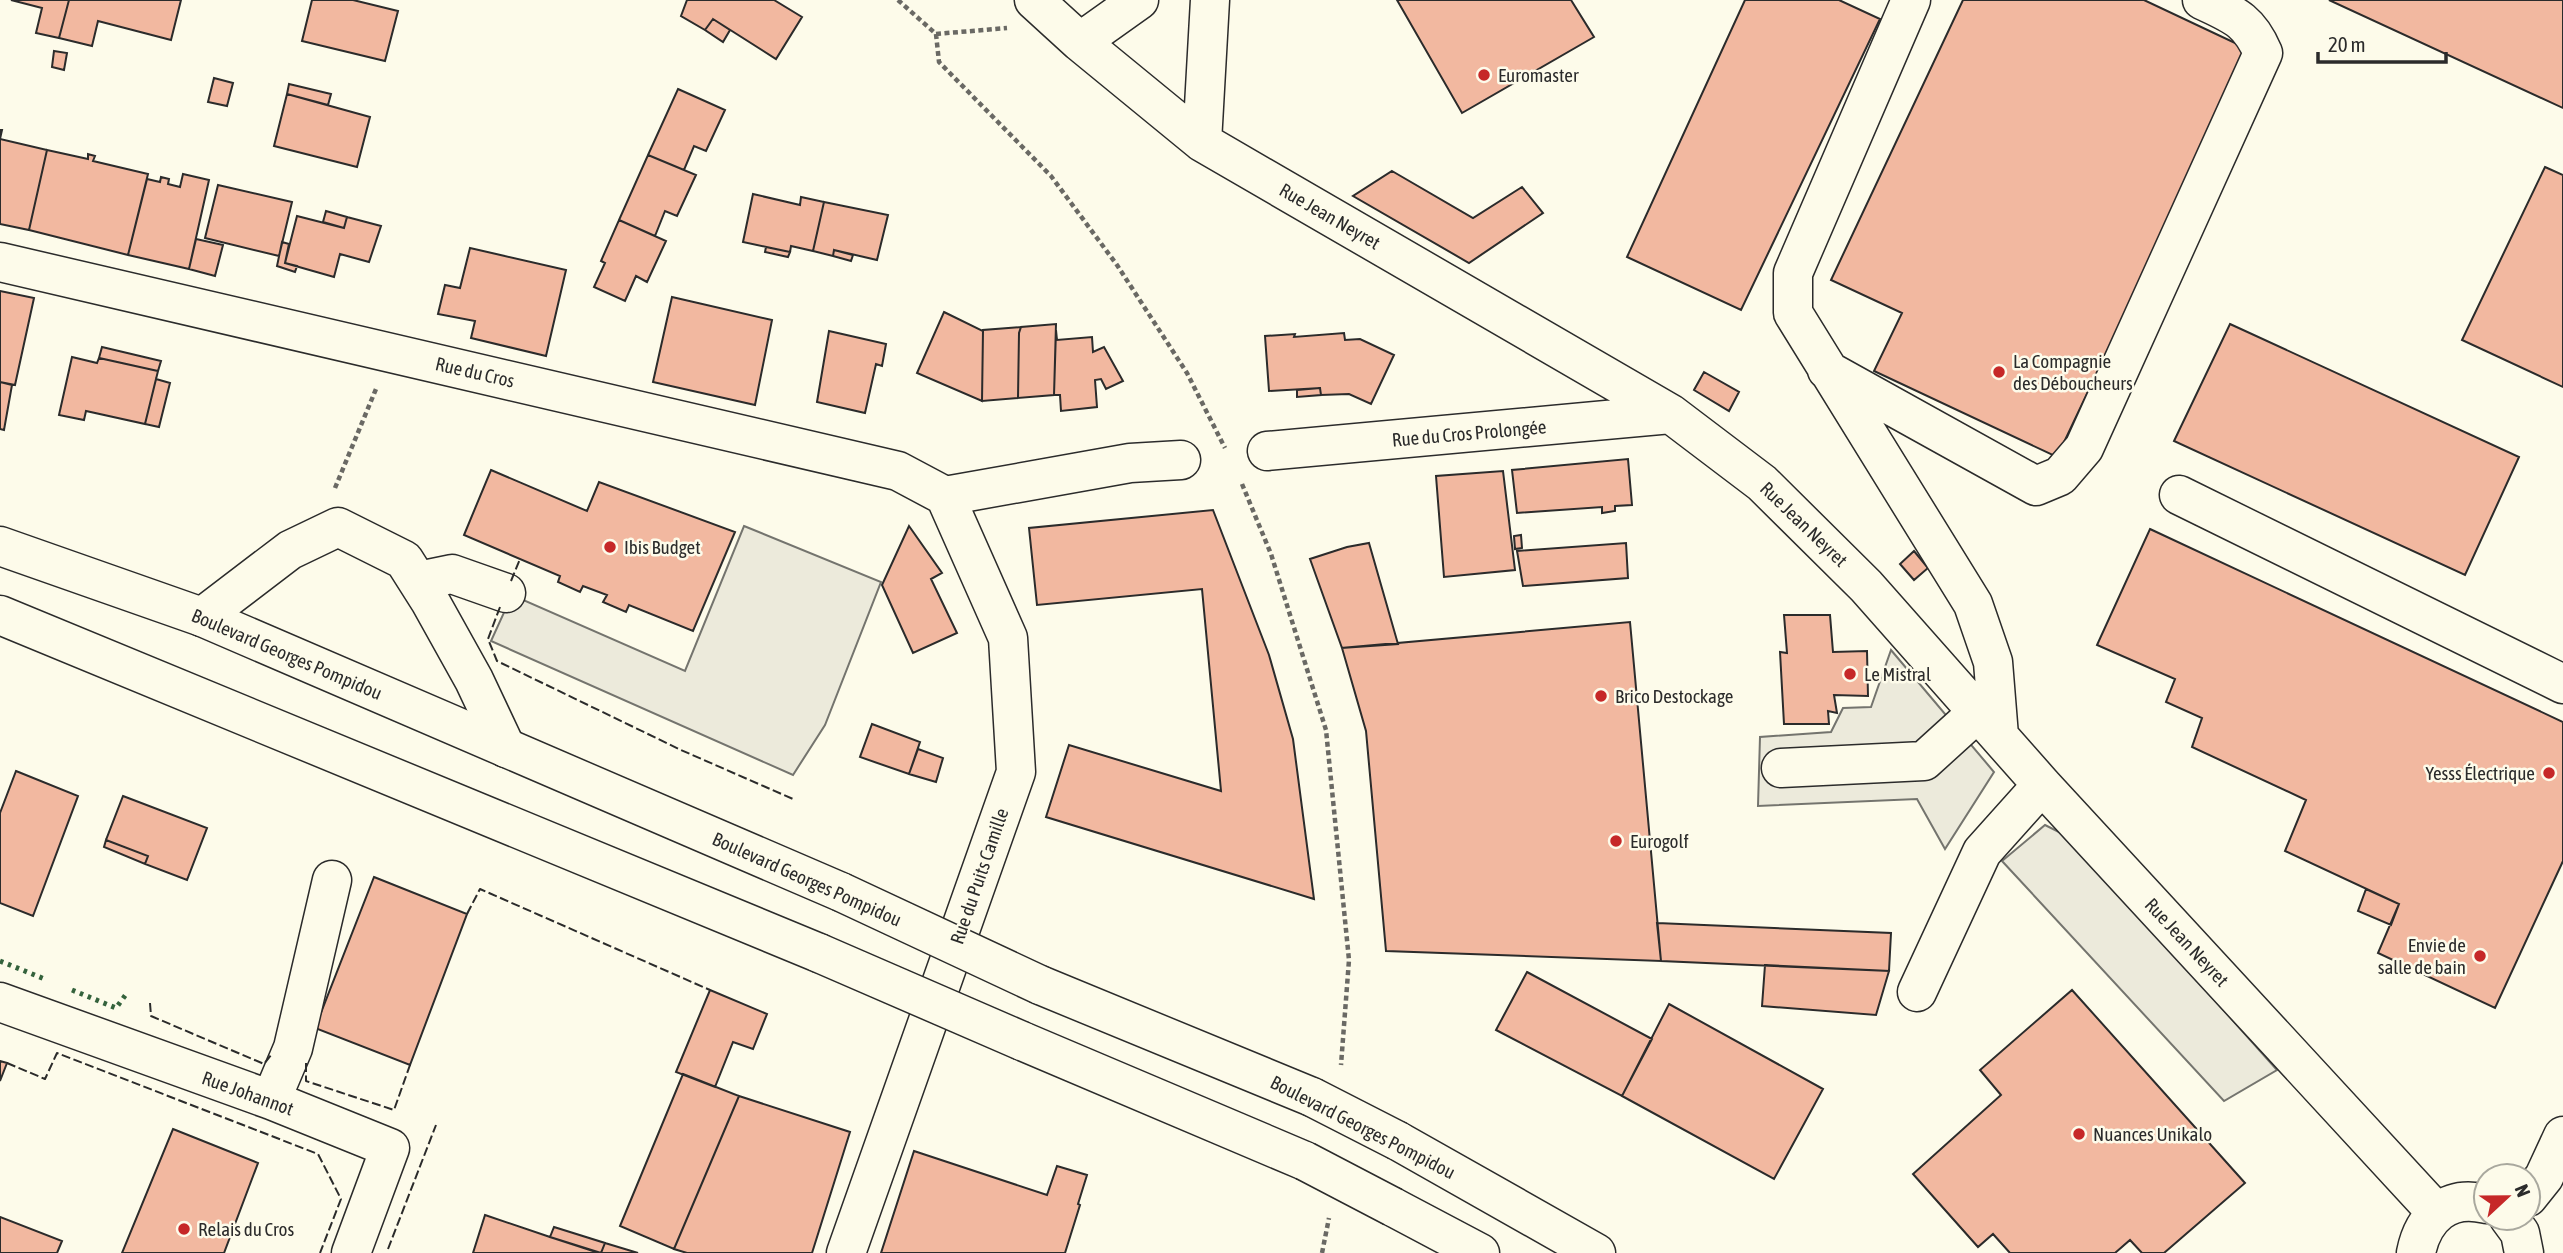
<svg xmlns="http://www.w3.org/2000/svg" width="2563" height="1253" font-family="'Asap Condensed',sans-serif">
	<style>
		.parking { fill: #eceadb; stroke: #74746e; stroke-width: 2 }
		.building { fill: #f2b8a0; stroke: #2b2b2b; stroke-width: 2 }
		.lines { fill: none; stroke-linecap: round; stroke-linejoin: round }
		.minor-casing { stroke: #2b2b2b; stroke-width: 41 }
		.major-casing { stroke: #2b2b2b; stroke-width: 41 }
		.path { stroke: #6a6964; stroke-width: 4.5; stroke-dasharray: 5 3.5; stroke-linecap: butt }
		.minor { stroke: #fdfbea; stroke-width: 38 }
		.major { stroke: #fdfbea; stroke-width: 38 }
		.major-bridge-casing { stroke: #2b2b2b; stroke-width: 41; stroke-linecap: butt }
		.major-bridge { stroke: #fdfbea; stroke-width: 38 }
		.hedge { stroke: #34623c; stroke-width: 5; stroke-dasharray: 3.5 5; stroke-linecap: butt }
		.fence { stroke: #2b2b2b; stroke-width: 2; stroke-dasharray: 9 3.5; stroke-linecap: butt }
		.poi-dot { fill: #c62828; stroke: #fdfbea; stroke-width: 2.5 }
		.labels { text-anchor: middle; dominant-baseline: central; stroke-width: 5; stroke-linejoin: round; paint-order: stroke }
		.poi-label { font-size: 19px; fill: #2b2b2b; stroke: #fdfbea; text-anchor: start }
		.street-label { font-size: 19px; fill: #2b2b2b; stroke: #fdfbea }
	</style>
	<rect width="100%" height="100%" fill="#fdfbea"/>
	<!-- parking -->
	<path class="parking" d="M744,526L881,582L825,725L793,775L491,641L512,595L685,671Z
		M1891,650L1994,772L1945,849L1917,799L1758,806L1760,737L1831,732L1843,708L1871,707Z
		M2045,825L2069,837L2277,1070L2224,1101L2002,861Z"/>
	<!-- building -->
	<path class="building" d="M11,0H69L59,38L36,33L42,8Z
		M69,0H181L171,40L98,21L92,46L59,38Z
		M312,0H353L398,11L385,61L302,41Z
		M687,0H774L802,17L776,59L713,19L705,30L681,16Z
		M1397,0H1571L1594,37L1462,113Z
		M1745,0H1839L1880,19L1741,310L1627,257Z
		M1963,0H2144L2250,50L2057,457L1874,371L1902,313L1831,280Z
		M2329,0H2563V108Z
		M713,19L730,30L723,42L705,30Z
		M54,51L67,53L64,70L52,67Z
		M214,78L233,83L227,106L208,102Z
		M289,84L331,94L328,105L287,94Z
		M678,89L725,110L706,151L694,146L684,170L648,155Z
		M287,94L370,117L357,167L274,146Z
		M0,130H2L0,139L47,150L29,230L0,224Z
		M47,150L88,159V154L95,156L93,161L148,174L128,255L29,230Z
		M648,155L696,175L677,216L665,211L655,236L619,220Z
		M2545,167L2563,175V387L2462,340Z
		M1392,171L1473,218L1522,187L1543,213L1469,263L1353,196Z
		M183,174L209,180L189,269L128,255L147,179L160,182L161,177L169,179L168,184L180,187Z
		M218,185L292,202L279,256L205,238Z
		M753,194L800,205L801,197L824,202L813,251L791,246L790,252L743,242Z
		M824,202L888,215L877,260L834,250L833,256L813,251Z
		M326,211L347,217L344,228L323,222Z
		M297,216L344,228L347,217L381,226L369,262L340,254L334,277L285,263Z
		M619,220L666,241L647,282L636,276L625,301L594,287L605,263L601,261Z
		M196,239L223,245L215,276L189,269Z
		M282,242L289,244L285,263L297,266L295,272L277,266Z
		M766,247L790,252L788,257L765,252Z
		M470,248L566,270L546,356L471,338L475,321L438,314L445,285L460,288Z
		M834,250L853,255L851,261L833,256Z
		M0,291L34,298L15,385L0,382Z
		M672,297L772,320L755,405L653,382Z
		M944,312L983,331L982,401L917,373Z
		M1056,324L1054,395L1018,398L1019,333L1021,327Z
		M2230,324L2519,457L2465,575L2174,441Z
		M1021,327L1019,333L1018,398L982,401L983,330Z
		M1056,330L1057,340L1092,337L1093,352L1104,347L1123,381L1106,389L1101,379L1095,380L1097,407L1061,411L1060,395H1054Z
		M829,331L886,344L882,366L876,364L865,413L817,402Z
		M1344,333L1345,340L1360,339L1394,355L1371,404L1349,394L1321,395L1320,388L1269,391L1265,336L1295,334L1294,337Z
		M102,347L161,361L158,371L99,358Z
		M72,357L97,363L99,358L158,371L145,424L86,411L84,420L59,415Z
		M1704,372L1739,392L1729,411L1694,390Z
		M156,379L170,383L159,427L145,424Z
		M0,382L12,385L4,430L0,429Z
		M1320,388L1321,395L1297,397V390Z
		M1628,459L1632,505L1615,506V511L1602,513V507L1517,513L1512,470Z
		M491,470L587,511L599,482L735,532L693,631L629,605L626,612L603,602L607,595L583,586L580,592L558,582L560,576L464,535Z
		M1503,471L1515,570L1444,577L1436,476Z
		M1213,510L1269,655L1293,739L1314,899L1046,817L1069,745L1221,791L1202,589L1037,605L1029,528Z
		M909,526L942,573L931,579L957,633L913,653L882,585Z
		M2150,529L2563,722V861L2495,1008L2378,953L2399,904L2285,851L2306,800L2192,747L2202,718L2166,702L2175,679L2097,645Z
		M1521,535L1522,548L1515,549L1514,536Z
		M1369,543L1398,644L1342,648L1310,559L1347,547Z
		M1626,543L1628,578L1523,586L1517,551Z
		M1914,551L1928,568L1914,580L1900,564Z
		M1784,615H1830L1833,652L1867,651L1868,696L1834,695L1837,713L1828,711L1829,724H1784L1780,652L1787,653Z
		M1630,622L1661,961L1386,951L1366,731L1342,648Z
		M872,724L920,742L909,774L860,757Z
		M918,749L943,758L936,782L909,774Z
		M16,771L78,796L33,916L0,903V813Z
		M123,796L207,828L187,880L145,864L148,856L106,840Z
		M106,840L148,856L145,864L104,847Z
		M374,877L467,914L410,1065L315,1028Z
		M2366,889L2399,904L2391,925L2358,911Z
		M1657,923L1891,933L1889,971L1661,961Z
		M1765,965L1889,971L1876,1015L1762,1006Z
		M1527,972L1652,1039L1622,1096L1496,1030Z
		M710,990L767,1014L753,1049L733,1042L715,1087L676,1072Z
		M2072,990L2245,1183L2164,1253H2142L2130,1240L2115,1253H2010L1993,1234L1978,1247L1913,1174L2001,1095L1980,1070Z
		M1669,1004L1823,1089L1774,1179L1622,1096Z
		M0,1061L7,1063L0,1081Z
		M683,1074L739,1096L674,1249L620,1226Z
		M739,1096L850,1132L812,1253H687L674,1249Z
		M173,1129L258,1163L224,1253H122Z
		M914,1151L1047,1195L1057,1166L1087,1175L1078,1204L1080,1205L1065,1253H881Z
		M485,1215L550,1237L599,1253H473Z
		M0,1217L62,1241L57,1253H0Z
		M554,1227L605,1243L601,1253L550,1237Z
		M605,1243L638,1253H601Z"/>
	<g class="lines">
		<defs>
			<path id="minor" d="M1034,0L1080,42L1202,142L1671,414L1762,483L1866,586L2042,785L2437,1213
				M1911,0L1793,273V313L1973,604L1993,662L1999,736
				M1080,42L1139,0
				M1202,142L1210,0
				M0,262L898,471L945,496
				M1827,370L2036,486L2060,476L2084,448L2263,53C2249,20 2234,15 2202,0
				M1267,451L1671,414
				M2179,495L2563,684
				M945,496L1130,463L1181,460
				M418,581L452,574L506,593
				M202,617L290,550L338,527L404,560L430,601L474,680L506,748
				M1781,768L1924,761L1978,712
				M1917,992L1982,852L2042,785
				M0,1002L271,1100L390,1148L351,1253
				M271,1100L293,1048L332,880
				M2528,1197L2544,1177L2563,1136
				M2509,1218L2520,1233L2524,1253
				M846,1253L1016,772L1008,638L945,496
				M2416,1253C2423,1217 2448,1194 2486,1204"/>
			<path id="major" d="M0,546L202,617L841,892
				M0,615L819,953
				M1040,985L1312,1097
				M1022,1041L1305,1161
				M1398,1141L1596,1253
				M1393,1207L1480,1253"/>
		</defs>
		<!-- minor casing -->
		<use href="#minor" class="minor-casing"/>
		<!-- major casing -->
		<use href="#major" class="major-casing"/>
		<!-- path -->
		<path class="path" d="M898,0L936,34L939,62L1051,176L1117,265L1187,373L1225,448
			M936,34L1007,28
			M1242,484L1271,554L1326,730L1349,960L1341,1065
			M335,488L376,389
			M1322,1253L1329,1218"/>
		<!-- minor -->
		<use href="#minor" class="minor"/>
		<!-- major -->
		<use href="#major" class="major"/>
		<defs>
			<path id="major-bridge" d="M841,892L1040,985
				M819,953L1022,1041
				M1312,1097L1398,1141
				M1305,1161L1393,1207"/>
		</defs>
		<!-- major-bridge casing -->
		<use href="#major-bridge" class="major-bridge-casing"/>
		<!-- major-bridge -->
		<use href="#major-bridge" class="major-bridge"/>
		<!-- hedge -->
		<path class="hedge" d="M0,961L47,980
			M72,990L116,1008L127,993"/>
		<!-- fence -->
		<path class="fence" d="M511,581L520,559
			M500,607L488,639L497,661L681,750L793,799
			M467,914L480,889L710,990
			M150,1003L151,1016L264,1064L271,1055
			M7,1063L45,1079L57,1053L318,1154L341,1199L320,1253
			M306,1063V1081L394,1110L410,1065
			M388,1249L436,1125"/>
	</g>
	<!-- markers -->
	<g class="poi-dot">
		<circle cx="1484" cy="75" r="7"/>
		<circle cx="1999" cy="372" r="7"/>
		<circle cx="610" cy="547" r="7"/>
		<circle cx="1850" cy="674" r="7"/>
		<circle cx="1601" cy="696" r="7"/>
		<circle cx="2549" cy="773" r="7"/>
		<circle cx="1616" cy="841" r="7"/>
		<circle cx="2480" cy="956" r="7"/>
		<circle cx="2079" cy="1134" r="7"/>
		<circle cx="184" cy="1229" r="7"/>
	</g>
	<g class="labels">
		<!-- poi labels -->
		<g class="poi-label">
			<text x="1498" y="75">Euromaster</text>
			<text x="2013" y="361">La Compagnie<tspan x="2013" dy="22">des Déboucheurs</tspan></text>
			<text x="624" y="547">Ibis Budget</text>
			<text x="1864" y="674">Le Mistral</text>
			<text x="1615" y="696">Brico Destockage</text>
			<text x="2535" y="773" text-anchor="end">Yesss Électrique</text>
			<text x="1630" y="841">Eurogolf</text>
			<text x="2466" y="945" text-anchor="end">Envie de<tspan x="2466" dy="22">salle de bain</tspan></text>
			<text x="2093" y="1134">Nuances Unikalo</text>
			<text x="198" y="1229">Relais du Cros</text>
		</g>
		<!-- street labels -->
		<g class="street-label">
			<text transform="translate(1330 216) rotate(30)">Rue Jean Neyret</text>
			<text transform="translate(475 372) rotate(13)">Rue du Cros</text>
			<text transform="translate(1469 433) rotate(-5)">Rue du Cros Prolongée</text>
			<text transform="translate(1804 524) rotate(44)">Rue Jean Neyret</text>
			<text transform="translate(287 654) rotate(23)">Boulevard Georges Pompidou</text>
			<text transform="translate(979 876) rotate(-71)">Rue du Puits Camille</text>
			<text transform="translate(807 879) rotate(24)">Boulevard Georges Pompidou</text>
			<text transform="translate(2187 942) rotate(47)">Rue Jean Neyret</text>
			<text transform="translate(248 1093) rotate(20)">Rue Johannot</text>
			<text transform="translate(1363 1127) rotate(27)">Boulevard Georges Pompidou</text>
		</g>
	</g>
	<!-- north arrow -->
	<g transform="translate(2507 1197) rotate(68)"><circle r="33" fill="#fdfbea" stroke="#a9a89e" stroke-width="2"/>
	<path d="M0-5L12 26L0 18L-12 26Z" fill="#c62828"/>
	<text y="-10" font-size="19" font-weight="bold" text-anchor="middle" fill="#2b2b2b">N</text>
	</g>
	<!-- scale -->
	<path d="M2318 52v10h128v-10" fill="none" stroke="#2b2b2b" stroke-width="3.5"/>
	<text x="2328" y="52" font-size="21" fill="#2b2b2b" stroke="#fdfbea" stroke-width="5" paint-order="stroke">20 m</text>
</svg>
